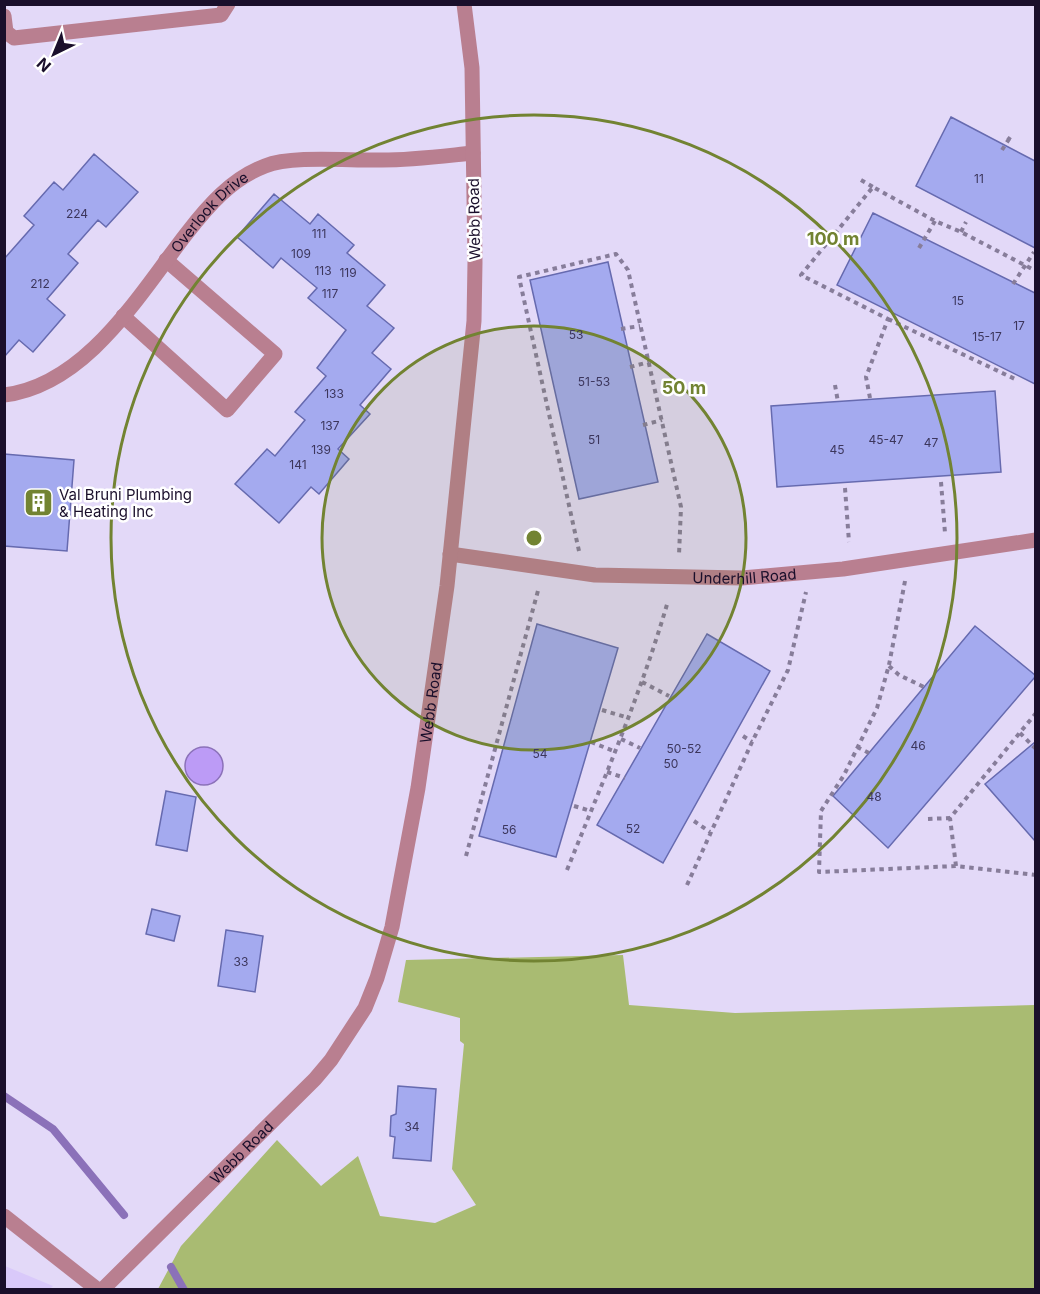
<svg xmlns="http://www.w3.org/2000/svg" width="1040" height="1294" font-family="Inter,sans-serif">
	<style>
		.built { fill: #d9c9fa }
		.green { fill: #a9bb72 }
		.water { fill: #bc9bf6; stroke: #8b71b9; stroke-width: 1.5 }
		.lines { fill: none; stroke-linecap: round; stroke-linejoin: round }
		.stream { stroke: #8b71b9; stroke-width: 8 }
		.building { fill: #a4aaef; stroke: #666aaf; stroke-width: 1.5 }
		.path { stroke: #877d9a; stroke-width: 4; stroke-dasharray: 4.5 4.5; stroke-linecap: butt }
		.minor { stroke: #b97f90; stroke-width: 15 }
		.ring { fill: none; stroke: #728332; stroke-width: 3 }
		.labels { text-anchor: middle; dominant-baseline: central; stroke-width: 5; stroke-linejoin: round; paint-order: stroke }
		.number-label { font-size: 12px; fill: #3c365c }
		.street-label { font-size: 15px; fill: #1a0f2b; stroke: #fff }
		.poi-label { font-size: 15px; fill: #1a0f2b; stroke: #fff; text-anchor: start }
		.centre { fill: #728332; stroke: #fff; stroke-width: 3 }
		.ring-label { font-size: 18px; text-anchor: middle; font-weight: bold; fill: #728332; stroke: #fff; stroke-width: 5; stroke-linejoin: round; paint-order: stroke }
	</style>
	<rect width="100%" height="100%" fill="#e3d9f8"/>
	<!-- built -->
	<path class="built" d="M5,1266L53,1286L50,1289H5Z"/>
	<!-- green -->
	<path class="green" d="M623,955L629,1005L735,1013L1035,1005V1289H158L181,1246L277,1140L321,1186L358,1156L380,1216L435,1223L476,1205L452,1169L464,1044L460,1041V1018L398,1002L406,960Z"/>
	<!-- water -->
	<path class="water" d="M185 766a19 19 0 1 1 38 0a19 19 0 1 1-38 0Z"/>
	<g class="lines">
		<!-- stream -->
		<path class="stream" d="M4,1096L53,1129L124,1215
			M171,1267L184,1290"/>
	</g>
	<!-- building -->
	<path class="building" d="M951,117L1035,161V248L916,186Z
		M94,154L138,192L106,227L98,220L68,254L78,263L47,299L65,315L33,352L19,340L4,357V259L34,225L24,216L54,182L63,190Z
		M274,194L310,224L318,214L354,245L347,253L385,285L367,306L394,328L372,353L391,369L360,405L370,414L338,449L349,459L319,494L311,487L279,523L235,484L267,449L275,456L305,420L295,412L326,376L317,368L346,330L308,298L317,288L281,258L273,268L237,237Z
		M873,213L1035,293V384L837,285Z
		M608,262L658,482L579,499L530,280Z
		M995,391L1001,472L777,487L771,406Z
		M4,454L74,460L67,551L4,546Z
		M537,624L618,648L556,857L479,836Z
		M975,626L1035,675V677L888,848L833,796Z
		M707,634L770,671L663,863L597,825Z
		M1035,742V841L985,784Z
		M166,791L196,797L187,851L156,845Z
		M152,909L180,916L174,941L146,934Z
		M226,930L263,936L255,992L218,986Z
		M398,1086L436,1089L431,1161L393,1158L395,1137L390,1136L391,1116L396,1114Z"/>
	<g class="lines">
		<!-- path -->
		<path class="path" d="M1002,150L1011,136L1008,140
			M861,180L873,187
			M961,232L966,222
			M919,248L935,221
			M1013,284L1034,252
			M888,319L1015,379
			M621,329L640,326
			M630,367L649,362
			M835,385L838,402
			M870,398L866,377L888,319L801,275L873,187L935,221L961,232L1036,271
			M643,425L662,420
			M941,482L945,533
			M845,488L849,542
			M579,551L519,277L616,254L628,270L681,507L679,555
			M905,581L889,665L877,708L844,775L821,811L819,872L956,866L1036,875
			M889,666L899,675L924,687
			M642,682L669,696
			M602,710L629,718
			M1020,733L1036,749
			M743,736L752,742
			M621,739L640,748
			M591,742L616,752
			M857,747L869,753
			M607,772L625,778
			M574,806L591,811
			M928,819L950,818
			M694,821L710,832
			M466,856L539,587
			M956,866L950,818L1036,713
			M567,870C603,781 641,694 668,601
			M687,885L752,742L788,670L806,592"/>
		<!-- minor -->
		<g class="minor">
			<path d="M4,16L6,32L14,38L221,15L228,4"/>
			<path d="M123,316L227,410L275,354L166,260"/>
			<path id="s1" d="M4,395C87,385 140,293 187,233C208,206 231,179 265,166C292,155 351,161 382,160C413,160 443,156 473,153"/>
			<path id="s2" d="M450,554L595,575L742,578L843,569L1036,540"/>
			<path d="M4,1216L98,1290"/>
			<path id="s3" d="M102,1290L315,1079L331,1060L365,1008L377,978L392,927L418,788L447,586L474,321L475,262L472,68L464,4"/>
		</g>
	</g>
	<!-- distance rings -->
	<circle cx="534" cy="538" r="212" fill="#728332" fill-opacity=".12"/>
	<g class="ring">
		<circle cx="534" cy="538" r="212"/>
		<circle cx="534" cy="538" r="423"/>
	</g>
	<!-- icons -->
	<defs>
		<symbol id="building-square" viewBox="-11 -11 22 22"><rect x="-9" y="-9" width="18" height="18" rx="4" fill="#728332" stroke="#fff"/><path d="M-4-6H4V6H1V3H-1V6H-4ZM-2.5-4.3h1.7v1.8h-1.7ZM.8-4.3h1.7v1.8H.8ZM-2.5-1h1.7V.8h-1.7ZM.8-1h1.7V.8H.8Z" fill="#fff"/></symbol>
	</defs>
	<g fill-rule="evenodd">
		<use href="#building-square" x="22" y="486" width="33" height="33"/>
	</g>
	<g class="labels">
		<!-- number labels -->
		<g class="number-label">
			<text x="979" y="178">11</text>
			<text x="77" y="213">224</text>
			<text x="319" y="233">111</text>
			<text x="301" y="253">109</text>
			<text x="323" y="270">113</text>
			<text x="348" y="272">119</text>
			<text x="40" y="283">212</text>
			<text x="330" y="293">117</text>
			<text x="958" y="300">15</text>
			<text x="1019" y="325">17</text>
			<text x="576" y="334">53</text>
			<text x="987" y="336">15-17</text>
			<text x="594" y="381">51-53</text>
			<text x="334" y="393">133</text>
			<text x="330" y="425">137</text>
			<text x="594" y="439">51</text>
			<text x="886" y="439">45-47</text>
			<text x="931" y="442">47</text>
			<text x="321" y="449">139</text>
			<text x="837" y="449">45</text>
			<text x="298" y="464">141</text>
			<text x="918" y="745">46</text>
			<text x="684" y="748">50-52</text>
			<text x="540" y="753">54</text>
			<text x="671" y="763">50</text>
			<text x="874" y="796">48</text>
			<text x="633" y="828">52</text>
			<text x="509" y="829">56</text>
			<text x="241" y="961">33</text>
			<text x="412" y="1126">34</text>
		</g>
		<!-- street labels -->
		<g class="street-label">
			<text stroke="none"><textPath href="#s1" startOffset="282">Overlook Drive</textPath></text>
			<text transform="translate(474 219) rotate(-91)">Webb Road</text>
			<text stroke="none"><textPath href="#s2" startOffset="296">Underhill Road</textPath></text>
			<text stroke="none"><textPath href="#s3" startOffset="700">Webb Road</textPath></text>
			<text stroke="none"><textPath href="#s3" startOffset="196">Webb Road</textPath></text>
		</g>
		<!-- poi labels -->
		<g class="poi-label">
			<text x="59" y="494">Val Bruni Plumbing<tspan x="59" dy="17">&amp; Heating Inc</tspan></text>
		</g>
	</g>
	<circle cx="534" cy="538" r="9" class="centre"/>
	<g class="ring-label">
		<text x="833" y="245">100 m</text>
		<text x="684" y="394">50 m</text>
	</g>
	<!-- border -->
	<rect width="1040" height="1294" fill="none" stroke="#1a0f2b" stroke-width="12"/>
	<!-- north arrow -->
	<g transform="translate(54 54) rotate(223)" stroke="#ffffff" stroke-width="4.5" paint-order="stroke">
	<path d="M0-4.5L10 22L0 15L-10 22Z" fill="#1a0f2b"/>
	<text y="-9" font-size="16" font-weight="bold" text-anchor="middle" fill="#1a0f2b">N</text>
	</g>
</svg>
